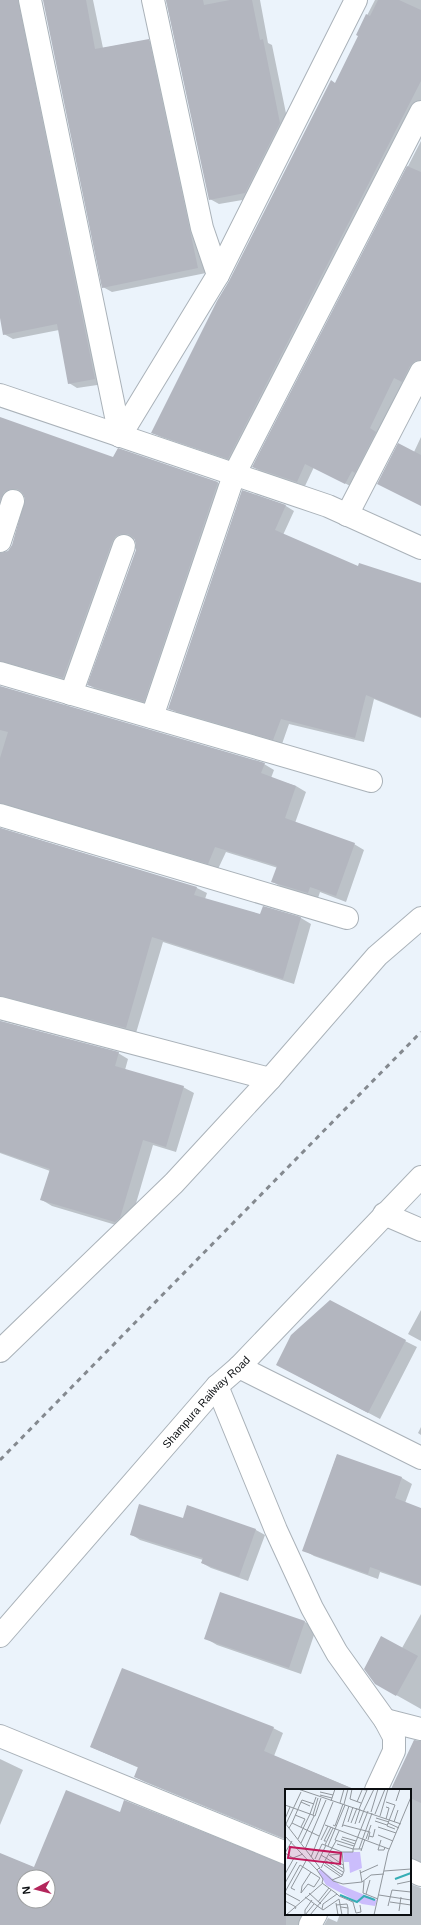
<svg xmlns="http://www.w3.org/2000/svg" width="421" height="1925" font-family="Arial,sans-serif">
	<style>
		.shadow { fill: #0003; fill-rule: evenodd }
		.building { fill: #b3b6bf; fill-rule: evenodd }
		.lines { fill: none; stroke-linecap: round; stroke-linejoin: round }
		.street-casing { stroke: #aab2b9; stroke-width: 24 }
		.street { stroke: #fff; stroke-width: 22 }
		.rail { stroke: #84898f; stroke-width: 3; stroke-dasharray: 5 5; stroke-linecap: butt }
		.labels { text-anchor: middle; dominant-baseline: central; stroke-width: 3; stroke-linejoin: round; paint-order: stroke }
		.street-label { font-size: 11px; fill: #0b0e11; stroke: #fff }
		.inset-river { fill: none; stroke: #36aeb6; stroke-width: 2 }
		.inset-road { fill: none; stroke: #91979d; stroke-width: 1 }
		.view { fill: #c2185b; fill-opacity: 0.15; stroke: #c2185b; stroke-width: 2 }
		.inset-edge { fill: none; stroke: #0b0e11; stroke-width: 2 }
	</style>
	<rect width="100%" height="100%" fill="#ebf3fb"/>
	<!-- shadow -->
	<path class="shadow" d="M0,0H27L104,384L77,388L69,383L59,330L13,339L4,334L0,313Z
		M44,0H93L103,48L148,40L157,45L206,273L112,292L103,287Z
		M166,0H260L268,43L272,45L289,128L254,198L219,204L210,199Z
		M375,0H421V108L237,463L161,437L153,433L230,281L336,84L359,36L357,35Z
		M421,141V369L411,386L403,382L354,488L314,467L305,486L262,472L253,467Z
		M0,418L113,458L118,449L218,483L228,489L154,707L99,691L89,685L137,550V544L135,539L127,542L74,684L0,672V554L9,551L13,545L26,499L24,494H21L0,541Z
		M421,437V506L414,452Z
		M243,491L286,506L294,511L283,535L358,567L420,584L421,582V718L374,699L364,742L289,724L282,744L178,713L169,708Z
		M0,687L264,764L274,770L271,778L296,786L306,792L295,823L354,844L364,850L346,902L320,892L318,898L283,888L273,882L278,868L226,852L218,869L0,814Z
		M0,828L197,888L207,893L205,899L261,915L264,907L301,918L311,924L294,984L163,942L136,1033L0,1007Z
		M0,1021L118,1053L128,1059L125,1070L183,1087L194,1093L176,1152L153,1145L130,1224L126,1228L52,1206L42,1200L50,1171L0,1153Z
		M421,1310V1341L408,1334Z
		M405,1341L417,1347L380,1419L289,1371Z
		M421,1427V1435L418,1433Z
		M337,1455L402,1478L412,1484L405,1503L421,1509V1586L380,1572L378,1579L314,1556L304,1550Z
		M188,1506L256,1530L265,1535L248,1581L211,1568L202,1563L203,1560L140,1540L131,1534L184,1519Z
		M221,1593L305,1622L316,1629L301,1674L217,1645L205,1638Z
		M421,1614V1709L375,1683L402,1648Z
		M273,1728L283,1733L274,1756L356,1790H286V1840L145,1782L135,1777L139,1768L91,1747Z
		M414,1741L421,1742V1863L410,1869V1790H392Z
		M0,1759L23,1770L0,1825Z
		M120,1813L286,1866V1914H314L310,1925H0V1854L35,1868ZM24,1877H48V1901H24Z
		M410,1884L421,1888V1925H324L328,1918L337,1922L340,1914H410Z"/>
	<!-- building -->
	<path class="building" d="M0,0H18L95,379L68,384L57,324L3,335L0,318Z
		M43,0H86L95,49L149,39L198,268L102,288Z
		M166,0H203L204,5L230,0H252L260,40L263,39L280,123L245,193L209,200Z
		M378,0H399L421,10V81L228,459L151,433L217,301L229,281L331,80L335,83L358,36L356,35L366,14L370,16Z
		M407,166L421,172V360L415,361L410,366L402,382L394,378L370,428L376,432L355,473L352,471L345,484L305,464L297,482L252,467Z
		M0,417L113,457L118,448L218,482L144,702L87,685L136,550V544L134,538L128,534H122L116,536L112,542L63,678L0,661V553L8,551L12,545L25,499L22,492L17,489H11L4,492L0,501Z
		M398,443L421,455V506L377,484Z
		M242,490L286,505L275,530L358,566L359,563L421,583V717L366,695L355,738L281,719L273,740L168,709Z
		M0,686L265,763L261,773L296,786L285,818L355,843L336,896L310,887L308,893L271,882L277,866L215,847L208,864L0,803V758L8,732L0,730Z
		M0,828L197,887L194,895L215,901L260,914L263,906L301,917L283,979L152,937L126,1028L0,996Z
		M0,1021L119,1052L115,1066L184,1086L166,1147L143,1140L120,1218L115,1222L40,1200L50,1169L0,1152Z
		M330,1300L406,1340L368,1413L276,1365L291,1335Z
		M337,1454L402,1477L395,1498L421,1508V1585L370,1567L368,1574L302,1551Z
		M139,1504L183,1518L187,1505L256,1529L239,1577L201,1563L203,1558L130,1535Z
		M220,1592L305,1621L289,1668L204,1639Z
		M381,1636L418,1656L396,1696L375,1684L364,1669Z
		M122,1668L274,1727L264,1751L356,1790H286V1839L134,1777L138,1767L90,1747Z
		M414,1740L421,1741V1803L410,1798V1790L391,1789Z
		M66,1790L120,1812L124,1800L286,1865V1925H0V1853L34,1867ZM24,1877H48V1901H24Z"/>
	<g class="lines">
		<defs>
			<g id="street">
				<path d="M30,0L120,436"/>
				<path d="M153,0L202,228L218,275"/>
				<path d="M0,395L328,506L421,548"/>
				<path d="M120,436L218,275L356,0"/>
				<path d="M347,515L421,372"/>
				<path d="M0,541L13,501"/>
				<path d="M0,673L371,781"/>
				<path d="M71,694L124,546"/>
				<path d="M152,717L234,475L421,112"/>
				<path d="M0,815L347,918"/>
				<path d="M0,1008L270,1079"/>
				<path d="M384,1214L421,1230"/>
				<path d="M0,1351L174,1183L270,1079L377,956L421,918"/>
				<path d="M239,1367L421,1458"/>
				<path d="M217,1386L276,1530L312,1608L337,1653L385,1720L394,1737V1751L376,1790"/>
				<path id="s1" d="M0,1636L217,1386L239,1367L421,1177"/>
				<path d="M385,1720L421,1729"/>
				<path d="M0,1736L286,1853"/>
				<path d="M410,1870L421,1875"/>
				<path d="M310,1925L316,1914"/>
			</g>
		</defs>
		<!-- street casing -->
		<use href="#street" class="street-casing"/>
		<!-- street -->
		<use href="#street" class="street"/>
		<!-- rail -->
		<path class="rail" d="M0,1460L421,1032"/>
	</g>
	<g class="labels">
		<!-- street labels -->
		<g class="street-label">
			<text stroke="none"><textPath href="#s1" startOffset="312">Shampura Railway Road</textPath></text>
		</g>
	</g>
	<!-- overview -->
	<g transform="translate(285 1789)">
		<rect width="126" height="126" fill="#ebf3fb"/>
		<path d="M58,63H75L77,79L65,84L64,73H59ZM36,80L55,96L92,111L90,117L77,115L41,96L33,82Z" fill="#cbbdfc"/>
		<path class="inset-river" d="M110,90L126,84M55,106L72,113L79,107L90,111"/>
		<path class="inset-road" d="M13,0L116,35M67,0L65,10L76,14M74,0L82,1L74,20M35,3L48,6M35,6L47,9M31,8L25,25L30,27L36,9M46,12L50,0M111,12L115,0M16,13L17,11L29,15M72,13L77,1M101,13L110,16L102,37L110,40M55,14L59,0M59,15L63,0M0,16L25,25L13,50M79,21L89,0M86,23L93,0M90,25L100,0M10,26L20,30L16,38M28,26L33,9M95,27L103,0M91,29L104,33M0,30L5,18M101,30L104,19L101,18M90,32L102,36M63,33L68,18M109,33L113,21M0,34L35,79M7,34L16,13L25,17M66,34L72,19M74,34L79,21M103,34L114,39M1,35L16,3M70,35L75,20M40,36L104,60M48,36L50,37L58,15M58,36L85,43L83,51M57,38L64,17M93,38L111,44M4,39L7,34L34,47M54,42L50,51L69,57M93,46L108,52M0,47L32,81M84,47L88,48L90,40M57,48L71,52M56,50L70,55M81,50L86,36M36,51L43,37M96,51L93,61H99L100,58M41,52H39L46,38M16,54L29,27M52,55L68,60M40,56L48,39M43,57L60,16M20,60L41,11M74,60L87,24M77,60H68L83,22M76,62L80,50M57,63H68V60M0,64L8,69L18,65M0,64L7,52M36,66L59,80M44,66L58,76M45,66L57,65M26,68L48,13M30,70L37,55L47,59L36,79M34,71L41,56M41,72L58,83M40,74L57,86M39,76L55,87M75,81L77,93M99,82L126,80M75,84L93,76M0,85L9,69M47,91L57,87L59,82L57,63L47,59L51,52M79,92L78,104L93,110M0,94L12,73M37,94L38,90L32,81L34,79L48,92L58,95L77,93L86,86L99,85M37,94L52,105M112,95L126,92M10,101L6,99L22,70M0,103L15,76L35,89L29,98M0,104L15,112M16,104L17,97L26,83M16,104L23,95L29,98M24,104L36,115M81,105L85,91M94,106L126,111M54,107L68,113L71,124L76,123L75,116M20,108L38,121L54,110L57,126M0,112L11,118L10,120M33,113L44,99M105,113L126,116M51,114L53,126M51,116L62,115L63,119M103,117L107,101L126,103M56,118L63,119V126M37,120L38,115L52,105L54,107M114,122L116,108M1,126L38,94M20,126V121L27,111M20,126L29,115M25,126L46,101M89,126L103,63L126,8"/>
		<path class="view" d="M5,58L56,64L55,75L3,69Z"/>
		<rect width="126" height="126" class="inset-edge"/>
	</g>
	<!-- north arrow -->
	<g transform="translate(36 1889) rotate(263)"><circle r="19" fill="#ffffff" stroke="#9d9fa0"/>
	<path d="M0-3L7 15L0 10L-7 15Z" fill="#b4265b"/>
	<text y="-6" font-size="11" font-weight="bold" text-anchor="middle" fill="#0b0e11">N</text>
	</g>
</svg>
